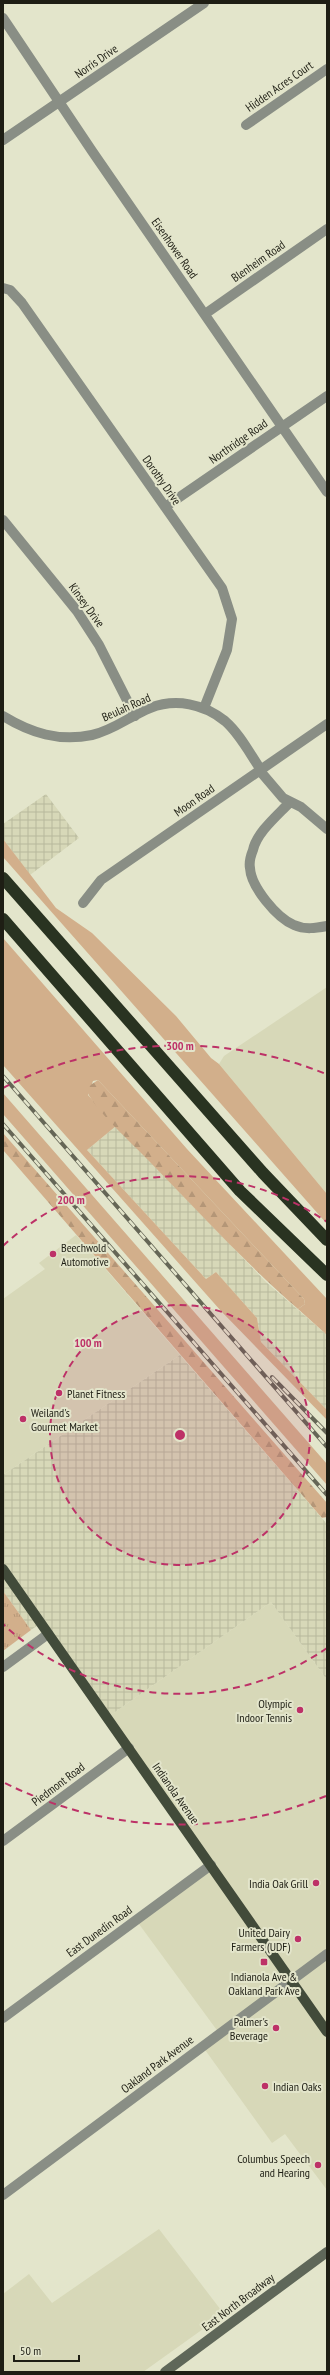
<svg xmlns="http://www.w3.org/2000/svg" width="330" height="2375" font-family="'PT Sans Narrow',sans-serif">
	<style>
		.built { fill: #d7d8b8 }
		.industrial { fill: url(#industrial-grid) }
		.grass { fill: #d2af8b }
		.forest { fill: url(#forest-firs) }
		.park { fill: url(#park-tufts) }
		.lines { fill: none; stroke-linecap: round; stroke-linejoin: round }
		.minor { stroke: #898e85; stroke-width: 10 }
		.secondary { stroke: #5f6759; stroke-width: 10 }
		.primary { stroke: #424b3a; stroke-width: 10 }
		.motorway { stroke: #293321; stroke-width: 12 }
		.rail-casing { stroke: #656656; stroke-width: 4 }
		.rail { stroke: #e3e5cb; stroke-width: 2.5; stroke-dasharray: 8; stroke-linecap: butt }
		.ring { fill: none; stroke: #bd3167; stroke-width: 2; stroke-dasharray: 7 5 }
		.poi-dot { fill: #bd3167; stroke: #e3e5cb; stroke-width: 1.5 }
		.labels { text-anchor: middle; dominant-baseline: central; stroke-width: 4; stroke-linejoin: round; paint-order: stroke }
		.street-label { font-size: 12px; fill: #1e1e14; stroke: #e3e5cb }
		.poi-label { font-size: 12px; fill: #1e1e14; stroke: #e3e5cb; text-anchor: end }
		.centre { fill: #bd3167; stroke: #e3e5cb; stroke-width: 2 }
		.ring-label { font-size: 12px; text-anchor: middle; font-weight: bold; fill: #bd3167; stroke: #e3e5cb; stroke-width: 4; stroke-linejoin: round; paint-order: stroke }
	</style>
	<defs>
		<pattern id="industrial-grid" width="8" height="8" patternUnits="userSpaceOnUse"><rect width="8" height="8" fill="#d7d8b8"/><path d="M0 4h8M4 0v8" fill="none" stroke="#b8b99d"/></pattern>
		<pattern id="forest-firs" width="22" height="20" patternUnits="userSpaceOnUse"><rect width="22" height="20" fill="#d2af8b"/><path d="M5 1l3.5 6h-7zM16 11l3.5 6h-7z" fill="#b49677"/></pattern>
		<pattern id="park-tufts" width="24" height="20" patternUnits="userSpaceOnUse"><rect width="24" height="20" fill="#d2af8b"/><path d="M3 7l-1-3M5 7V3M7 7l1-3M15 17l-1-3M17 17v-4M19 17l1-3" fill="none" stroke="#b49677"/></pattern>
	</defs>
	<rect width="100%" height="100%" fill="#e3e5cb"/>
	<!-- built -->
	<path class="built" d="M327,987V1194L219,1064L224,1056Z
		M76,1235L180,1355L3,1475V1299L45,1269L39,1263Z
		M271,1602L327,1680V2190L285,2134L272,2143L203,2047L219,2033L136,1920L211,1864L108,1717Z
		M159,2229L224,2314L143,2372H3V2294L29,2274L52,2303Z"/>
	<!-- industrial -->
	<path class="industrial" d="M46,794L79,838L30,875L3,839V824Z
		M116,1126L266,1282L327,1335V1410L261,1342L257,1318L216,1272L206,1279L87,1150Z
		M180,1355L327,1524V1680L271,1602L108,1717L41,1623L31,1630L3,1591V1475Z"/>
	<!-- grass -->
	<path class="grass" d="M3,839L56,908L92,933L176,1016L211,1058L219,1064L327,1194V1224L3,857Z
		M3,938L187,1149L327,1299V1335L298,1309L305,1304L304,1299L98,1080L93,1081L88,1095L116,1126L87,1150L206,1279L216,1272L257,1318L261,1342L327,1410V1420L221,1311L3,1065Z
		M3,1093L327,1464V1485L3,1114Z"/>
	<!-- forest -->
	<path class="forest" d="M98,1080L304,1299L305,1304L298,1309C245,1263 198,1211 149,1161C134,1145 90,1106 86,1088Z
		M3,1133L327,1503V1517L322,1518L3,1150Z"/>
	<!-- park -->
	<path class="park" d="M3,1591L31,1630L3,1651Z"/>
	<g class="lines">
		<!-- minor -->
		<path class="minor" d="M3,18L92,151L327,492
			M246,125L327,69
			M3,140L204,3
			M3,288L10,290L22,303L222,588L232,619L227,650L204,708
			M205,314L327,229
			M165,507L327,396
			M3,520L77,611L99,645L135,716
			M3,716C31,733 59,742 92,735C114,730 130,716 150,708C176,698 204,704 225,721C240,734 250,754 261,770
			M260,771L283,798L301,807L327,829
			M290,802C278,815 257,832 253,850C251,855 249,863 250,868C251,887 277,918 294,925C305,930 316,928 327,926
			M83,903L101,880L327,724
			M3,1667L48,1634
			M3,1841L129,1748
			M3,2018L211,1865
			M3,2195L327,1954"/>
		<!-- secondary -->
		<path class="secondary" d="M165,2372L327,2252"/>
		<!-- primary -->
		<path class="primary" d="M3,1569L327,2032"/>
		<!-- motorway -->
		<path class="motorway" d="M3,878L263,1173L327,1240
			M3,919L240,1191L327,1275"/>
		<defs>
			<path id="rail" d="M3,1076L327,1447
				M3,1124L327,1495
				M272,1377L327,1433"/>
		</defs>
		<!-- rail casing -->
		<use href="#rail" class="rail-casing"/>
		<!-- rail -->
		<use href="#rail" class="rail"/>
	</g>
	<!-- distance rings -->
	<circle cx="180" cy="1435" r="130" fill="#bd3167" fill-opacity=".12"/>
	<g class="ring">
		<circle cx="180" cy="1435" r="130"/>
		<path d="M327 1648A259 259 0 0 1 3 1624M3 1246A259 259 0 0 1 327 1222"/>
		<path d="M326 1796A389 389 0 0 1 3 1782M3 1088A389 389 0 0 1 326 1074"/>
	</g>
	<!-- markers -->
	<g class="poi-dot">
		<circle cx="53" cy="1254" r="4"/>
		<circle cx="59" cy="1393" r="4"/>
		<circle cx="23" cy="1419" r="4"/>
		<circle cx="300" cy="1710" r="4"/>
		<circle cx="316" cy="1883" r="4"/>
		<circle cx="298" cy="1939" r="4"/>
		<rect x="260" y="1958" width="8" height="8" rx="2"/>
		<circle cx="276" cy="2028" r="4"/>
		<circle cx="265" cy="2086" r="4"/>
		<circle cx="318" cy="2165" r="4"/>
	</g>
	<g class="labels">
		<!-- street labels -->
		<g class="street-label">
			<text transform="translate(96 61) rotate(-35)">Norris Drive</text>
			<text transform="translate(279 86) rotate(-35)">Hidden Acres Court</text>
			<text transform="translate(175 248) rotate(55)">Eisenhower Road</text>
			<text transform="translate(258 261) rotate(-35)">Blenheim Road</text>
			<text transform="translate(238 441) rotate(-35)">Northridge Road</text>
			<text transform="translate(162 480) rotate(55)">Dorothy Drive</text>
			<text transform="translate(87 605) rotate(54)">Kinsey Drive</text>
			<text transform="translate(126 707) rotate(-24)">Beulah Road</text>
			<text transform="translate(194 800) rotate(-35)">Moon Road</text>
			<text transform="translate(58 1784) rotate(-37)">Piedmont Road</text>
			<text transform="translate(176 1793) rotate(55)">Indianola Avenue</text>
			<text transform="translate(99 1931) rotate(-36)">East Dunedin Road</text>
			<text transform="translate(157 2064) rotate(-37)">Oakland Park Avenue</text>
			<text transform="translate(238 2302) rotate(-37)">East North Broadway</text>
		</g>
		<!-- poi labels -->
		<g class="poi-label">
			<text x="61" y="1247" text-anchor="start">Beechwold<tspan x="61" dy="14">Automotive</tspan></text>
			<text x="67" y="1393" text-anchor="start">Planet Fitness</text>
			<text x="31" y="1412" text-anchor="start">Weiland's<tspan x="31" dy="14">Gourmet Market</tspan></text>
			<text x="292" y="1703">Olympic<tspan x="292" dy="14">Indoor Tennis</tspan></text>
			<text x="308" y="1883">India Oak Grill</text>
			<text x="290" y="1932">United Dairy<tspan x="290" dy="14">Farmers (UDF)</tspan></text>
			<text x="264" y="1976" text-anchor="middle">Indianola Ave &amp;<tspan x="264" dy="14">Oakland Park Ave</tspan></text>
			<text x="268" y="2021">Palmer's<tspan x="268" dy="14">Beverage</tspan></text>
			<text x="273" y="2086" text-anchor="start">Indian Oaks</text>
			<text x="310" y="2158">Columbus Speech<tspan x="310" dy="14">and Hearing</tspan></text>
		</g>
	</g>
	<circle cx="180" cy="1435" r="6" class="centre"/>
	<g class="ring-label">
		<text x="180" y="1050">300 m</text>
		<text x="71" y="1204">200 m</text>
		<text x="88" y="1347">100 m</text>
	</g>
	<!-- border -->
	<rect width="330" height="2375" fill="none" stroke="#1e1e14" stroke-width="8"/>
	<!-- scale -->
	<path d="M14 2355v6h65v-6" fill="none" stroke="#1e1e14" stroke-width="2"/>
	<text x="20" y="2355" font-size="12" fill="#1e1e14" stroke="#e3e5cb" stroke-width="3" paint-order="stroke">50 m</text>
</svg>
